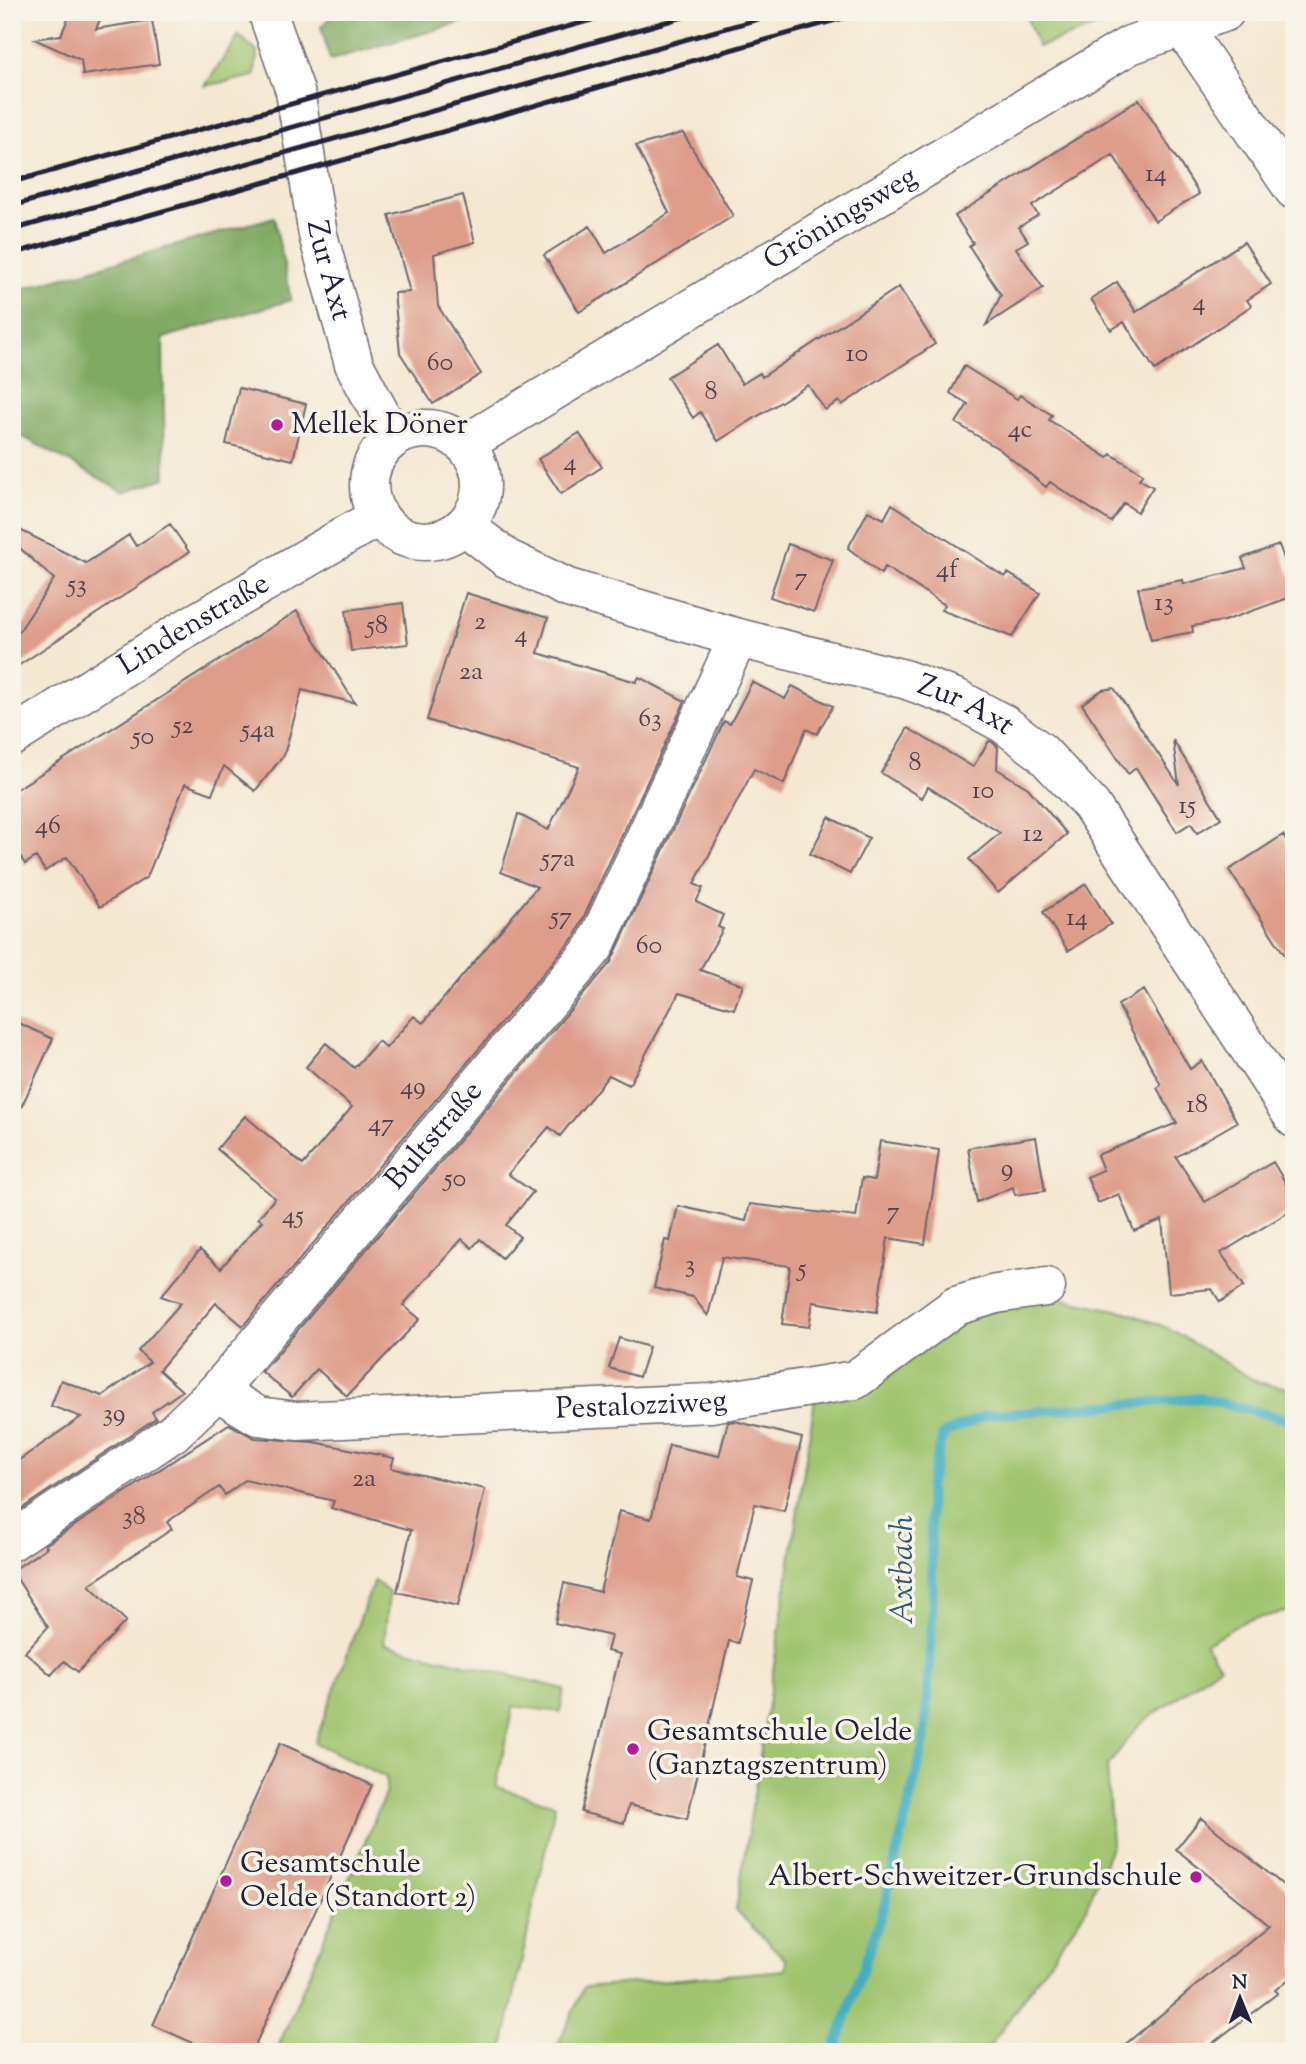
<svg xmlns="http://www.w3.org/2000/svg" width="1306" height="2064" font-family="'Sorts Mill Goudy',serif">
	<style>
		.green { fill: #a0c56f; stroke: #617455; stroke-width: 2 }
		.forest { fill: #80aa62; stroke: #51664e; stroke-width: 2 }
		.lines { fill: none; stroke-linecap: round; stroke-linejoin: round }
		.stream { stroke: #42aec0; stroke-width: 10 }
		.building { fill: #de9d8b }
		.street-casing { stroke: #6c6770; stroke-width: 41 }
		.secondary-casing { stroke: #6c6770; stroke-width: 41 }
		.street { stroke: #fff; stroke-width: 38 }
		.secondary { stroke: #fff; stroke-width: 38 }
		.rail { stroke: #22223b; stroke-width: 5 }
		.poi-dot { fill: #b5179e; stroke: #f7f3e8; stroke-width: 2.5 }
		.labels { text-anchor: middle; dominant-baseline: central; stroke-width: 7; stroke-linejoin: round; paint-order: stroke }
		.number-label { font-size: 26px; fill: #51414f }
		.street-label { font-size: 30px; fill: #22223b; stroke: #f7f3e8 }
		.poi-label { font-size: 30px; fill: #22223b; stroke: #f7f3e8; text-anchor: start }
		.water-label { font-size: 32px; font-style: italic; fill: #2f5a70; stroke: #f7f3e8 }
	</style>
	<rect width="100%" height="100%" fill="#f7f3e8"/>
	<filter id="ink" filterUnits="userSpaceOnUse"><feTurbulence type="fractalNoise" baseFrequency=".0143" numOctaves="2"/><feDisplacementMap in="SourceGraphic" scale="14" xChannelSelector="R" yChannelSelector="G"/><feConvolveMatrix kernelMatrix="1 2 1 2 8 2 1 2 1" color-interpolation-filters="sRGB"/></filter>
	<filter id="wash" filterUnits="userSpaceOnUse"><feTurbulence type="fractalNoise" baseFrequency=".00686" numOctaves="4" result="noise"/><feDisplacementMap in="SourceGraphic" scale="28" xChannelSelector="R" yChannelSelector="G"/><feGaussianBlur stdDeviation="1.57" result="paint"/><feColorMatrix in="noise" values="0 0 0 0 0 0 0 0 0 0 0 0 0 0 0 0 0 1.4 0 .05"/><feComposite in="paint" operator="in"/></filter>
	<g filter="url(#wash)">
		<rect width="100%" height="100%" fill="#f4e8d3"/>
		<!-- green -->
		<path class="green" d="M1025,12H1139L1038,47Z
			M239,35L257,52L255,76L205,86Z
			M1049,1296L1126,1312L1168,1328L1257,1382L1294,1389V1610L1245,1621L1205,1644L1220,1666L1137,1727L1107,1767L1112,1844L1085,1911L986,2052H549L559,2043L584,1987L785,1970L786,1960L736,1911L815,1399L956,1317Z
			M374,1580L389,1593L384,1644L564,1689L560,1712L513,1706L496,1787L555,1805L502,2052H276L386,1792V1777L315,1743Z"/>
		<!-- forest -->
		<path class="forest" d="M337,12H498L330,60L321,26Z
			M274,217L291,300L163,338L165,478L124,492L12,431V292Z"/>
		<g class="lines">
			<!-- stream -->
			<path class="stream" d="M834,2052L884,1907L924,1742L933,1600L929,1488L943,1434L987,1415L1201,1398L1294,1421"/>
		</g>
		<g id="blocks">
			<!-- building -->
			<path class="building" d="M71,12H103L96,29L152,20L159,64L83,75L81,60L34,39L61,35Z
				M1139,99L1199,194L1155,221L1113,155L1032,206L1038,215L1019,227L1028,241L1016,248L1043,288L986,325L1001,295L969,246L973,243L955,216Z
				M683,133L733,216L579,312L544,255L590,226L606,253L669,213L636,146Z
				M463,195L475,242L434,254L438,306L481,374L433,404L400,353L394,293L410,292L389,215Z
				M1244,242L1271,284L1247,300L1251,306L1155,370L1124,322L1111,330L1091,299L1117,282L1136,312Z
				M899,287L935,344L842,405L839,401L825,410L808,385L718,441L700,412L693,418L667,377L718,345L742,384L760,373L762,377Z
				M964,366L1017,399L1020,395L1052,415L1049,420L1108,458L1111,454L1143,474L1139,479L1153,487L1137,512L1124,503L1111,522L1050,482L1046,487L999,449L956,423L968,404L950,393Z
				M239,388L306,404L293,460L226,444Z
				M579,433L602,467L561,494L538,459Z
				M892,504L1005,577L1008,573L1040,593L1012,637L941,610L945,605L885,567L881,574L848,548L868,511L884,519Z
				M170,524L189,552L12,670V642L54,579L12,541V526L86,563L129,535L136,546Z
				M788,544L833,560L814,612L770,597Z
				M1279,545L1294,586V596L1224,621L1192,626L1193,632L1151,640L1138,588L1183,580L1184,584L1246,568L1242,558Z
				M466,593L548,618L538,653L636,682L639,677L685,701L575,936L243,1326L216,1303L159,1370L182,1391L152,1412L156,1418L21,1509L12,1496V1465L81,1417L51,1406L61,1380L102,1396L150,1362L138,1351L181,1303L161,1296L200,1250L221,1268L262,1221L258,1218L275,1198L217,1149L231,1132L245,1116L303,1165L352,1107L306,1067L326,1043L354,1068L378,1041L386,1048L414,1016L423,1023L537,887L501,872L518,814L548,830L579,767L427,720Z
				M403,603L408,644L351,651L346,610Z
				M297,611L355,703L302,690L284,755L255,791L224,766L212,794L185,784L147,877L100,907L67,857L45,871L36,857L25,864L12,843V792Z
				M752,682L785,699L792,686L833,706L817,734L806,729L784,784L754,769L694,884L703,888L696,902L723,915L718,927L723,929L700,970L743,985L734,1009L679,993L629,1085L609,1075L560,1136L549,1127L508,1174L533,1192L506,1225L520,1237L502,1258L480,1239L472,1248L462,1239L403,1305L420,1319L347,1396L317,1369L292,1397L262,1372L611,962L724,721L730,724Z
				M1114,688L1179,785L1173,740L1221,818L1197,833L1191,823L1177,832L1136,768L1128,774L1082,704L1102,690Z
				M908,728L973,767L989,741L992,742L998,747L997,769L1028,788L1067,834L998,893L969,859L1000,833L928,787L922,798L881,773Z
				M829,817L869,838L850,874L810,854Z
				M1283,835L1294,852V969L1229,870Z
				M1086,884L1111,924L1068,951L1043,912Z
				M1144,990L1190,1069L1202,1061L1237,1122L1176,1157L1205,1202L1273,1162L1294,1197V1209L1221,1253L1244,1286L1220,1302L1212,1289L1169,1293L1162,1220L1134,1231L1119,1194L1098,1203L1087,1177L1103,1170L1097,1155L1177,1123L1157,1088L1161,1085L1118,1005Z
				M12,1020L53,1039L12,1127Z
				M1036,1137L1045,1191L1015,1195L1013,1187L977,1202L968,1148Z
				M880,1141L939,1150L925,1244L888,1238L877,1312L813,1302L809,1327L782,1324L790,1266L722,1257L708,1316L693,1297L654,1288L665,1240L670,1241L678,1206L746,1221L750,1204L856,1217L862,1178L874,1180Z
				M619,1338L649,1347L639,1377L609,1368Z
				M735,1421L802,1438L784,1511L755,1504L737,1577L753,1581L738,1643L729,1641L687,1819L629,1805L624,1823L581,1812L620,1654L607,1651L611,1636L555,1623L564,1583L600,1592L619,1511L651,1519L669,1445L719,1456L728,1422Z
				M229,1424L255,1438L314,1442L394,1458L391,1468L485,1489L458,1606L397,1592L411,1530L331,1508L334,1501L245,1480L225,1495L219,1487L167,1522L172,1529L89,1585L126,1621L78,1672L64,1661L51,1675L25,1652L48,1627L12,1571L47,1547L45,1545Z
				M280,1743L372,1785L252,2052H213L153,2025Z
				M1201,1818L1294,1894V1975L1275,1990L1278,1993L1201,2052H1116L1269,1925L1176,1849Z"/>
		</g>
	</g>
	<g filter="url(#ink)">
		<use href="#blocks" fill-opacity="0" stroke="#6c6770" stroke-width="2"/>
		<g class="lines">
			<defs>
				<g id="street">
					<path d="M1182,27L1294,190"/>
					<path id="s1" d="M465,444L1130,45L1225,12"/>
					<path id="s2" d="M217,1391L258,1416L297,1421L711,1403L855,1380L956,1306L996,1294L1046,1287"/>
					<path id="s3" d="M12,1541L173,1433L217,1391L594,948L738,638"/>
				</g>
				<g id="secondary">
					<path id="s4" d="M269,17L295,91L318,235L354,364L393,438"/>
					<circle cx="425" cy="485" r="56"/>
					<path id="s5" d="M465,526L506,558L568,588L738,638L904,679L956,698L1004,724L1041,752L1091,805L1294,1118"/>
					<path id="s6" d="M12,737L178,633L379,516"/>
				</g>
			</defs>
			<!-- street casing -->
			<use href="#street" class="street-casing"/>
			<!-- secondary casing -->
			<use href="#secondary" class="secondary-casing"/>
			<!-- street -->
			<use href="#street" class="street"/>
			<!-- secondary -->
			<use href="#secondary" class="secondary"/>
			<!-- rail -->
			<path class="rail" d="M12,182L620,12
				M12,206L701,12
				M12,230L783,12
				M12,254L864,12"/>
		</g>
	</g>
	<!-- markers -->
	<g class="poi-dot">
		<circle cx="277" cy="425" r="7"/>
		<circle cx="633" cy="1749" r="7"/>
		<circle cx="1196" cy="1877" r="7"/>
		<circle cx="226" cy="1881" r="7"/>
	</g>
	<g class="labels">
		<!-- number labels -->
		<g class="number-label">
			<text x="1156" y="174">14</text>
			<text x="1199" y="303">4</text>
			<text x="857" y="354">10</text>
			<text x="440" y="363">60</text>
			<text x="711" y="392">8</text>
			<text x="1020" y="430">4c</text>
			<text x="570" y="463">4</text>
			<text x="947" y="570">4f</text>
			<text x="801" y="578">7</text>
			<text x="77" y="585">53</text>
			<text x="1164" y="603">13</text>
			<text x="480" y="622">2</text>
			<text x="377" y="626">58</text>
			<text x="521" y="635">4</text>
			<text x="471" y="672">2a</text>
			<text x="650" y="719">63</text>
			<text x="183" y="726">52</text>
			<text x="258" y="730">54a</text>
			<text x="143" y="737">50</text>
			<text x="915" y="763">8</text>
			<text x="983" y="791">10</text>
			<text x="1187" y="806">15</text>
			<text x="48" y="826">46</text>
			<text x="1033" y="834">12</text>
			<text x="558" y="859">57a</text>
			<text x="561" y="917">57</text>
			<text x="1077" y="918">14</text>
			<text x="649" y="946">60</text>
			<text x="413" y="1087">49</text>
			<text x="1197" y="1105">18</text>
			<text x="381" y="1124">47</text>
			<text x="1007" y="1169">9</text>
			<text x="455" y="1179">50</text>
			<text x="893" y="1212">7</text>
			<text x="293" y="1216">45</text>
			<text x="690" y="1265">3</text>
			<text x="802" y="1269">5</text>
			<text x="114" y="1414">39</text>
			<text x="364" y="1479">2a</text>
			<text x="134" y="1517">38</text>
		</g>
		<!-- street labels -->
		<g class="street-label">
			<text stroke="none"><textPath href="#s1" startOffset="438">Gröningsweg</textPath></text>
			<text stroke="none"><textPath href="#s4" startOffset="261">Zur Axt</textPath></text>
			<text stroke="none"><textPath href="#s6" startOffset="214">Lindenstraße</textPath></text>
			<text stroke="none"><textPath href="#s5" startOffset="536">Zur Axt</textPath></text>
			<text stroke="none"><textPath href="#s3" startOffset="590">Bultstraße</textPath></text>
			<text stroke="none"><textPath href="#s2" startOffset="432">Pestalozziweg</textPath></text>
		</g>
		<!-- poi labels -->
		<g class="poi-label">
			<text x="291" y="425">Mellek Döner</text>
			<text x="647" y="1732">Gesamtschule Oelde<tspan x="647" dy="34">(Ganztagszentrum)</tspan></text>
			<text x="240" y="1864">Gesamtschule<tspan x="240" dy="34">Oelde (Standort 2)</tspan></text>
			<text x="1182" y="1877" text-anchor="end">Albert-Schweitzer-Grundschule</text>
		</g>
		<!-- water labels -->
		<g class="water-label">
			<text transform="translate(904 1570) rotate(-90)">Axtbach</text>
		</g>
	</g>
	<!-- margin -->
	<rect width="1306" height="2064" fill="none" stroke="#f7f3e8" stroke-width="42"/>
	<!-- north arrow -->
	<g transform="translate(1240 1998) rotate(359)" stroke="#f7f3e8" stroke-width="5" paint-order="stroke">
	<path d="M0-5L12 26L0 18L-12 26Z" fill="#22223b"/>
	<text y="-10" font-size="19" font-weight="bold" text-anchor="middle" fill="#22223b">N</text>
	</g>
</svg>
